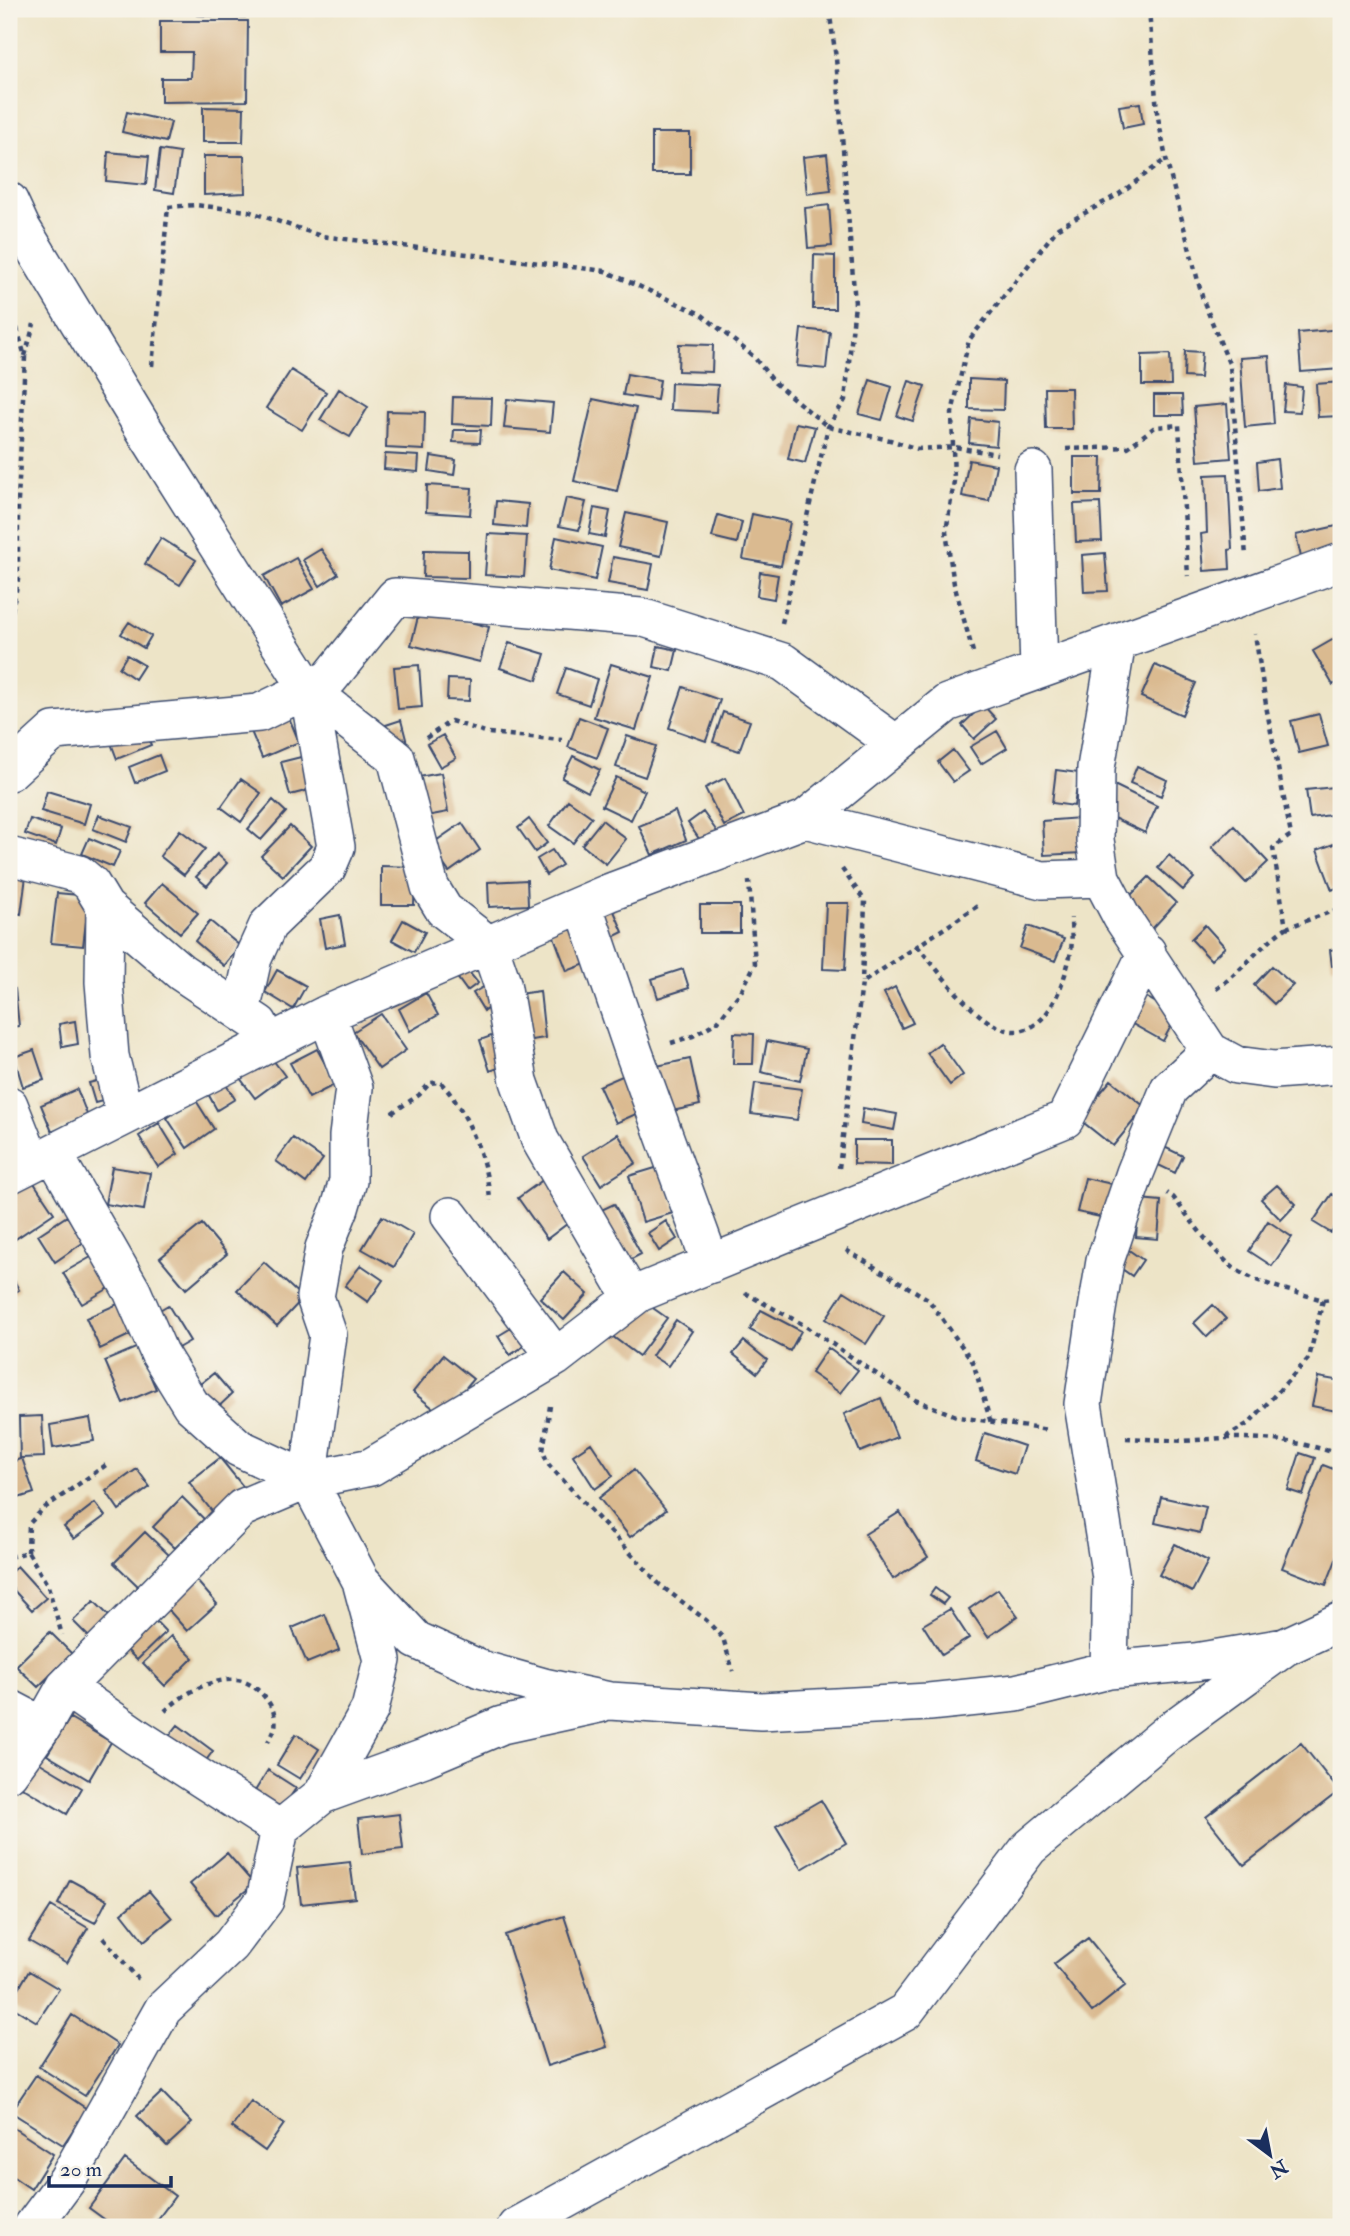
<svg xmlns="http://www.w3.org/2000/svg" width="1350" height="2236" font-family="'IM FELL Double Pica',serif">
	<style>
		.building { fill: #daba90 }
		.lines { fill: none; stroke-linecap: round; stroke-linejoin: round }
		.street-casing { stroke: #3a4a6e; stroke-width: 40 }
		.path { stroke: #3a4a6e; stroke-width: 4.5; stroke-dasharray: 5 5; stroke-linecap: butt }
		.street { stroke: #fff; stroke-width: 37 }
	</style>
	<rect width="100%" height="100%" fill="#f7f3e8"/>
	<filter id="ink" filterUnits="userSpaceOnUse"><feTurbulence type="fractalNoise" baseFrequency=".0143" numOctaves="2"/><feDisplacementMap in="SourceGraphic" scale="14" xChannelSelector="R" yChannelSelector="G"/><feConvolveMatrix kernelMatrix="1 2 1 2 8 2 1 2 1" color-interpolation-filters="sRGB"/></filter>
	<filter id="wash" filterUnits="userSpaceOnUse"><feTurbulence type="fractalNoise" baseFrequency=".00686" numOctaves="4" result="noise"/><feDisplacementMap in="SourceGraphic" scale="28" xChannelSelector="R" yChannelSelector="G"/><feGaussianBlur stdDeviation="1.57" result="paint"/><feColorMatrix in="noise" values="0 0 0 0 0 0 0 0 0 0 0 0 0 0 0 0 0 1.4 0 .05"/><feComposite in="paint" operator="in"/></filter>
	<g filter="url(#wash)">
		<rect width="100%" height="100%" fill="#ede4c7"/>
		<g id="blocks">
			<!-- building -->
			<path class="building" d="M198,9H246L245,17L197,15Z
				M160,21H248L247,101L161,102V78H191L192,52H160Z
				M1140,103L1143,124L1123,128L1119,106Z
				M203,107L244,108L243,142H203Z
				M127,112L171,122L166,142L122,132Z
				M652,133H690V174H652Z
				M160,150L180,153L174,193L155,190Z
				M108,152L149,156L146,185L106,181Z
				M827,154L831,191L807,194L803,157Z
				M204,156H244L245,193L204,195Z
				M829,205L832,246L808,248L805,208Z
				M814,255L835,256V309H813Z
				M801,329L830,332L826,369L797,366Z
				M1341,329V369L1301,372L1298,333Z
				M679,344L713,345L712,372L678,371Z
				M1185,351L1202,352L1200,378L1184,377Z
				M1170,354L1171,385H1142V355Z
				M1269,356L1274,424L1245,427L1240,358Z
				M291,370L326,392L302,430L266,408Z
				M627,374L660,380L657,400L623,395Z
				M969,379L1004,381L1003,410L969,409Z
				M870,380L892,387L882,420L859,414Z
				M909,381L925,386L913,421L897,416Z
				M1341,382V416L1318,417L1316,384Z
				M671,383L718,385L716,412L670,410Z
				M1286,385L1302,387L1300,412L1283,411Z
				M1045,388H1071L1072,429H1046Z
				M339,389L368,407L350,437L320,420Z
				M1154,395H1182L1183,415H1154Z
				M453,397L492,398L491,426L452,424Z
				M507,399L553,403L550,432L504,428Z
				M593,399L636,408L617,491L574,481Z
				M1227,404L1231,458L1198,461L1194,407Z
				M387,411L425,412L424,450L386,448Z
				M971,419L998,422L996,446L969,443Z
				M796,423L815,427L805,463L788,459Z
				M454,430H481L480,443L453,442Z
				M385,454L419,456L418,472L384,469Z
				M431,456L456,460L454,475L429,471Z
				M1074,457H1102L1101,494H1074Z
				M1277,459L1280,488L1259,491L1257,462Z
				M969,460L996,465L989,501L962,496Z
				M1228,474L1232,549L1229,550L1230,569L1204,571L1201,534L1207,533L1205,475Z
				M427,485L472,488L470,515L426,512Z
				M566,498L586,502L579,530L559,526Z
				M496,501L528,504L526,528L494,525Z
				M1100,503L1102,541L1076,542L1074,504Z
				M594,508L610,511L605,537L589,534Z
				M626,513L668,522L661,556L618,547Z
				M752,514L790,522L781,566L743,559Z
				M718,515L742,522L737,543L712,537Z
				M1341,525V548L1301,557L1296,535Z
				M488,534L527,536L524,577L485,575Z
				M556,537L602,547L595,580L549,570Z
				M161,538L196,560L180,585L145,564Z
				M321,549L338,574L320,586L303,560Z
				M424,550L468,551V578L423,577Z
				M1105,553L1108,591L1084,592L1082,555Z
				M613,557L653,564L648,590L608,583Z
				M296,558L314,589L281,607L264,576Z
				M760,572L778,575L774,599L757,596Z
				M420,609L489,627L480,662L411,645Z
				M129,622L151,636L144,648L121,634Z
				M1341,635V681L1333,685L1313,651Z
				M509,643L545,654L537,680L500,668Z
				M658,646L677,650L672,671L654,667Z
				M127,655L144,665L135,679L119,668Z
				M611,664L653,677L636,730L594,717Z
				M419,665L422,707L398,709L394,667Z
				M1155,665L1196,683L1182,715L1141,697Z
				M566,668L597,679L589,705L557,694Z
				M448,679L470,680L469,701L447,700Z
				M683,687L720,700L706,741L669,728Z
				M983,705L996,719L974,739L962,725Z
				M285,708L299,742L262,758L248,724Z
				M723,712L750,721L739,751L713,742Z
				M1319,714L1328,746L1299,753L1291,721Z
				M579,717L608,728L597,758L568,747Z
				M401,720L407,743L393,748L386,725Z
				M144,729L151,745L117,759L111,743Z
				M997,731L1007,748L981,764L970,747Z
				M443,735L456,758L440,767L427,744Z
				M627,736L656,746L645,777L616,767Z
				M953,750L969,771L953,782L938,762Z
				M159,755L165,771L135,783L129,767Z
				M305,756L313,789L290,795L281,762Z
				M573,756L600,770L588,792L562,778Z
				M1137,766L1167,780L1161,796L1130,783Z
				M1056,770L1079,773L1074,806L1052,803Z
				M441,773L448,812L421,817L413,778Z
				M616,777L645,791L631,820L602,806Z
				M725,778L744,816L724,826L705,788Z
				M241,779L261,793L241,822L221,807Z
				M1114,785L1157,806L1145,833L1101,812Z
				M1334,787L1337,814L1310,818L1306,790Z
				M47,791L90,804L84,824L41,811Z
				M273,800L286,812L261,840L248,829Z
				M568,800L592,817L573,843L549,826Z
				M675,811L686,840L652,855L639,826Z
				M703,812L718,833L702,843L688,823Z
				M99,815L132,827L126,842L93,829Z
				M1080,818L1082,853L1044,855L1042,821Z
				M30,819L61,829L56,845L25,834Z
				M529,819L547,843L535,852L518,828Z
				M602,820L626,839L606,864L582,845Z
				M462,823L480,850L449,872L430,845Z
				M290,826L311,846L283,876L261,856Z
				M1234,826L1268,862L1246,883L1212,847Z
				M180,830L205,849L184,875L160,856Z
				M89,838L120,851L113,867L82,854Z
				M1339,842L1341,849V886L1332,890L1317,850Z
				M552,850L562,865L546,875L537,859Z
				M217,854L227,863L207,886L196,877Z
				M1169,855L1194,878L1183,890L1158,868Z
				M9,866L27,869L21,914L9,912Z
				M381,866L415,867L414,905H381Z
				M1149,877L1176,903L1152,929L1124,902Z
				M527,880L528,905L489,907L488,882Z
				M162,883L198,913L180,933L145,903Z
				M57,893L89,896L83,946L51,943Z
				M826,903H849L845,970L823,969Z
				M611,904L623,932L607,940L594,912Z
				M700,905H740V933H700Z
				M340,915L345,944L325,948L320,919Z
				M403,920L425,932L414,952L392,940Z
				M576,920L591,962L567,971L551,929Z
				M210,921L240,946L224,966L195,941Z
				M1205,925L1225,947L1211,960L1191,939Z
				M1028,926L1064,939L1055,961L1020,948Z
				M1341,948V965L1332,966L1330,950Z
				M464,966L478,983L467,991L454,973Z
				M1272,966L1293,985L1274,1004L1254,985Z
				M683,969L689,988L658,998L652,979Z
				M277,970L306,986L293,1009L265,992Z
				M490,983L500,999L484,1011L473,993Z
				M895,987L913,1023L902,1028L884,993Z
				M15,989L19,1026L9,1027V990Z
				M540,991L545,1038L524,1041L518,994Z
				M426,993L438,1015L410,1031L399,1009Z
				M1144,996L1177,1015L1163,1041L1129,1022Z
				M381,1014L406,1050L379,1069L353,1032Z
				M75,1021L78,1044L62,1047L59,1024Z
				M734,1033L754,1034L753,1064H733Z
				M494,1035L504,1066L490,1071L480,1040Z
				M767,1041L807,1049L800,1081L761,1072Z
				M940,1043L963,1075L950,1085L927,1053Z
				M317,1049L336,1084L309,1098L290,1063Z
				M34,1050L44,1080L23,1087L14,1057Z
				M267,1052L285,1076L255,1098L237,1074Z
				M690,1059L700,1105L663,1113L652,1067Z
				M629,1073L645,1110L616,1123L599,1086Z
				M104,1079L110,1099L95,1103L89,1083Z
				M223,1080L235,1099L217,1110L206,1090Z
				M1111,1080L1145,1107L1113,1146L1079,1119Z
				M755,1083L802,1089L797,1120L751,1114Z
				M77,1089L88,1117L52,1132L41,1105Z
				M195,1099L214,1129L187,1148L167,1118Z
				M863,1108L897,1114L894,1130L861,1124Z
				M159,1123L178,1154L158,1167L139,1136Z
				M618,1134L636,1163L601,1185L583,1156Z
				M293,1138L323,1159L306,1183L276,1161Z
				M854,1140H892V1165L854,1164Z
				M1158,1144L1183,1156L1175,1173L1150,1161Z
				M662,1166L676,1212L643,1222L629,1176Z
				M112,1167L150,1173L144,1210L105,1204Z
				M30,1177L54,1213L11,1242L9,1239V1191Z
				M547,1177L576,1217L547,1239L518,1198Z
				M1085,1178L1112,1184L1105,1218L1077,1212Z
				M1277,1185L1296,1204L1281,1220L1261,1199Z
				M1332,1194L1341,1200V1218L1331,1233L1313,1222Z
				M1139,1199L1161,1201L1158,1239L1136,1237Z
				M614,1204L641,1254L622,1264L595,1213Z
				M67,1216L84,1242L55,1262L38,1235Z
				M382,1216L413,1234L394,1267L362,1249Z
				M666,1221L677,1239L659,1251L648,1233Z
				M1268,1221L1292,1237L1272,1266L1249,1251Z
				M202,1224L227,1254L186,1289L160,1258Z
				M1126,1248L1143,1260L1132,1276L1115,1264Z
				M98,1253L116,1284L82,1304L63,1273Z
				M264,1262L303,1298L277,1326L237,1290Z
				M361,1265L383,1280L368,1302L345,1286Z
				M9,1271L19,1290L9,1296Z
				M564,1272L588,1294L564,1320L540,1298Z
				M844,1291L884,1316L866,1344L826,1319Z
				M640,1299L667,1318L639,1356L612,1336Z
				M120,1303L134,1333L100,1349L86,1318Z
				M168,1305L190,1341L171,1352L150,1316Z
				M1213,1305L1226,1319L1207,1337L1194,1323Z
				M761,1310L801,1331L790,1351L750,1330Z
				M526,1319L537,1338L510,1355L498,1336Z
				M676,1320L692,1331L668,1366L652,1356Z
				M744,1341L767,1360L757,1373L733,1354Z
				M138,1347L156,1389L123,1403L105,1361Z
				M828,1348L858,1370L840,1393L811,1373Z
				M443,1355L473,1379L443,1416L413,1392Z
				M214,1373L232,1394L213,1412L194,1389Z
				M1318,1377L1341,1381V1412L1312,1406Z
				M881,1398L897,1437L860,1452L844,1414Z
				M42,1416L44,1457L22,1458L34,1493L9,1501V1463L20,1459L19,1417Z
				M90,1418L94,1441L53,1448L50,1425Z
				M985,1433L1024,1446L1015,1474L976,1461Z
				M591,1443L613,1476L595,1489L573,1455Z
				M1300,1453L1315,1458L1303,1495L1288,1490Z
				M220,1458L246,1490L215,1515L189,1482Z
				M1323,1465L1341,1472V1547L1326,1585L1282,1568Z
				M137,1469L150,1487L119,1510L106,1491Z
				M634,1470L666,1510L630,1537L599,1498Z
				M182,1497L204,1519L175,1548L153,1527Z
				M1161,1497L1206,1507L1200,1533L1155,1523Z
				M95,1503L105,1516L74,1539L64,1527Z
				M900,1512L928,1557L893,1579L865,1534Z
				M145,1532L170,1556L139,1587L114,1563Z
				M1175,1544L1208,1561L1192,1592L1159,1575Z
				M17,1566L46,1598L32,1610L9,1585V1574Z
				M189,1572L217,1604L187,1631L159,1599Z
				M935,1588L948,1598L943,1604L930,1595Z
				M998,1589L1018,1616L988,1637L969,1609Z
				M94,1601L109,1616L89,1637L73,1621Z
				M950,1609L969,1638L942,1655L923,1625Z
				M149,1614L166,1632L137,1660L119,1642Z
				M325,1614L339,1650L307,1663L292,1628Z
				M50,1632L72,1654L38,1687L16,1666Z
				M171,1636L193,1658L165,1686L143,1663Z
				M70,1718L111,1742L89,1780L47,1755Z
				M178,1725L213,1751L198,1771L162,1745Z
				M296,1734L319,1749L300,1779L277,1765Z
				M1301,1743L1339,1791L1244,1865L1206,1817Z
				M35,1760L82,1788L67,1814L20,1786Z
				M268,1770L296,1788L275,1820L247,1804Z
				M821,1800L846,1843L802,1869L776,1826Z
				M399,1814L403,1849L362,1854L358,1819Z
				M227,1853L254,1884L216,1915L190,1884Z
				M350,1862L355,1898L301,1904L297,1868Z
				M70,1880L107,1900L95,1923L58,1904Z
				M149,1891L172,1918L144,1941L122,1913Z
				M51,1906L88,1928L67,1963L29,1941Z
				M564,1916L607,2047L547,2066L505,1935Z
				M1088,1938L1126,1985L1092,2012L1054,1964Z
				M29,1971L59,1989L37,2022L9,2005Z
				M72,2015L118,2045L85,2096L39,2067Z
				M36,2075L87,2109L63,2145L11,2112Z
				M162,2092L192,2123L167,2146L137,2116Z
				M251,2101L284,2124L265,2151L232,2127Z
				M9,2125L53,2154L31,2189L9,2174Z
				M125,2159L175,2196L152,2227H115L89,2208Z"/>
		</g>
	</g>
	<g filter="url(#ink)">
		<use href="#blocks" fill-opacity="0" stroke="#3a4a6e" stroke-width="2"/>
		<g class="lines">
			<defs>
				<path id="street" d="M9,201L21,227L145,431L308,689L396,758L430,887L444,910L489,945L502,983L519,1081L540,1140L632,1298
					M1033,470L1039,670
					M1117,642L1096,768L1095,840L1101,878L1121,916L1210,1051L1236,1065L1274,1070L1341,1065
					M9,772L54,731L259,713L329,679L395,597L641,617L783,662L896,744
					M805,819L1042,880L1101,878
					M9,856L79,874L91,884L105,907L104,982L110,1056L125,1116
					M583,904L634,1053L711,1264
					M105,907L181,972L259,1024
					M241,1012L253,958L268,925L327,868L336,847L308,689
					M327,1014L354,1088L348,1136V1181L340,1208L324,1248L315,1297L328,1335L308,1480L361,1581L416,1640L480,1669L544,1687L610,1701L761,1711L929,1702L1016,1693L1109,1670L1195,1662L1285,1647
					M9,1105L32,1163
					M53,1153L132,1291L159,1353L191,1405L239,1448L308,1480
					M9,1175L327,1014L608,893L805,819L947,703L1341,562
					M450,1216L556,1357
					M1109,1670L1111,1578L1083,1404L1096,1316L1105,1261L1135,1173L1169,1089L1210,1051
					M65,1687L137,1737L280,1829L322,1795L370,1709L382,1660L362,1585
					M9,1708L43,1726
					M9,1773L43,1726L65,1687L242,1508L308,1480L371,1467L556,1357L639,1293L1065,1119L1147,952
					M322,1795L424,1758L502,1725L599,1704
					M32,2227L67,2180L163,2009L231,1945L265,1900L280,1829
					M516,2227L905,2012L1029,1848L1167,1733L1285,1647L1341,1621"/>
			</defs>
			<!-- street casing -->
			<use href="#street" class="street-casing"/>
			<!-- path -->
			<path class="path" d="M1149,9L1157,112L1166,159L1203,300L1230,366L1246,556
				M9,299L25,357L18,501V580L9,628
				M25,356L34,324
				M152,366L168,207L195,205L248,211L321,236L605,271L701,314L753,356L775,383L828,427L890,440L918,449L955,447L997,454
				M1066,449L1128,447L1155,427L1179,425L1188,576
				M782,623L828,427L845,400L855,304L836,58L829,9
				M973,652L954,584L946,532L954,481L952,413L969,340L1058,228L1119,194L1166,159
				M426,738L451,721L488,733L562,740
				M842,869L865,901L862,982
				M1286,928L1341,908
				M917,946C936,967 953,992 975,1011C1030,1061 1058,1008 1070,956C1073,944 1071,930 1071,918
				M1216,989C1242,972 1260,945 1286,928L1273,848L1291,835L1267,711L1255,634
				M671,1043L693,1036L718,1021L742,990L755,964L749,881
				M392,1113L419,1095L430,1083L440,1082C467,1109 488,1163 490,1201
				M839,1168L862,983L979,905
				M846,1250L928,1299L973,1362L991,1423
				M745,1293L804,1325L915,1400L959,1417L1048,1430
				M1323,1300L1341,1298
				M550,1406L543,1451L548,1464L660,1585L706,1620L723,1638L733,1671
				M1126,1438L1184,1441L1224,1438L1249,1423L1309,1358L1323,1300C1296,1292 1251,1283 1230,1265C1208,1245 1191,1220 1173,1197L1167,1193
				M1225,1438C1264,1437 1305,1442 1341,1455
				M28,1552L29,1524L43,1509L106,1465
				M9,1557L28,1552L48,1586L62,1635
				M165,1711C183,1694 210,1678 236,1680C255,1681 279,1707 275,1727C274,1732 270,1738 268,1742
				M103,1938L138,1979"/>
			<!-- street -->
			<use href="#street" class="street"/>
		</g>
	</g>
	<!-- margin -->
	<rect width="1350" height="2236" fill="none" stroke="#f7f3e8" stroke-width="35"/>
	<!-- north arrow -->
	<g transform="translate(1270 2155) rotate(148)" stroke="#f7f3e8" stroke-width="5" paint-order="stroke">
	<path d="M0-5L12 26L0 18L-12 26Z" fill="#1b2f5e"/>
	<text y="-10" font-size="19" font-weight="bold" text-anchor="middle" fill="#1b2f5e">N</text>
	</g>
	<!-- scale -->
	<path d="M49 2176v10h122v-10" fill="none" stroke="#1b2f5e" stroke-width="3.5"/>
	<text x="60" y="2176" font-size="21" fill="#1b2f5e" stroke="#f7f3e8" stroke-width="5" paint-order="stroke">20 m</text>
</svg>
